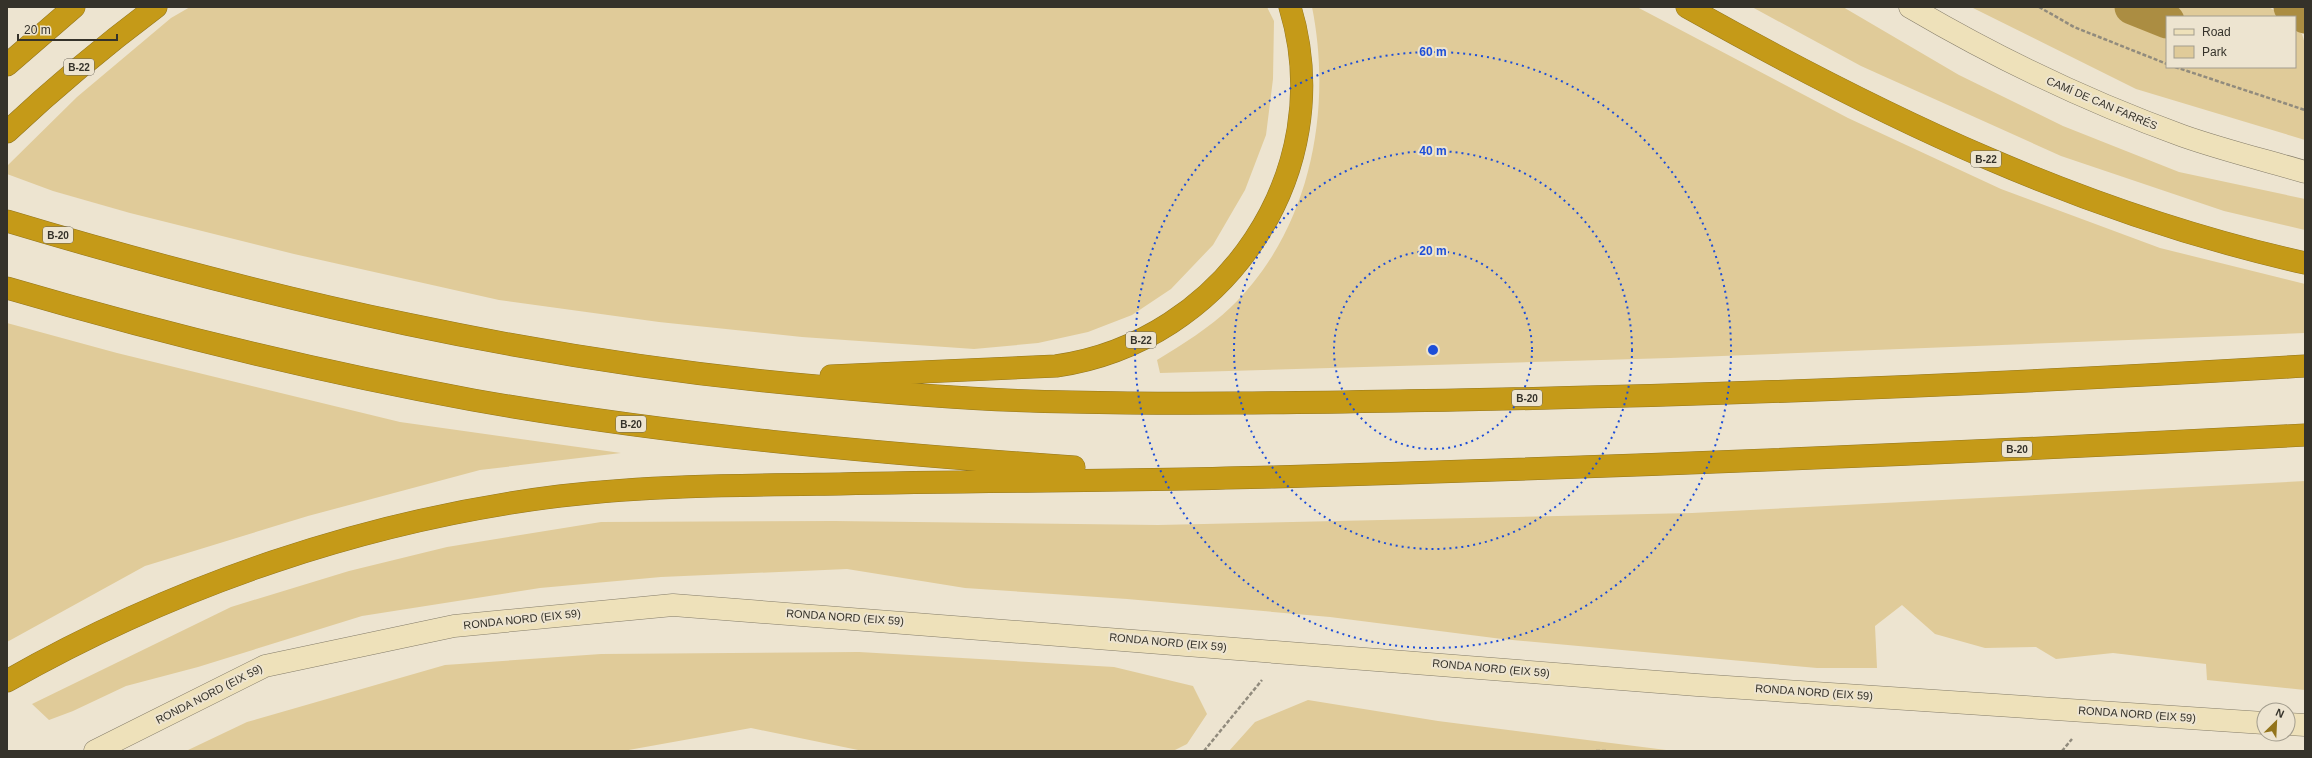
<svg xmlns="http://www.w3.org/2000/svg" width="2312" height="758" font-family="Arial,sans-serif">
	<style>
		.green { fill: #e0cb99 }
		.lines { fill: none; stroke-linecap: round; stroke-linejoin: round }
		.canal { stroke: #ab8d42; stroke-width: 35 }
		.secondary-casing { stroke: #847c69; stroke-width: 23 }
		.highway-casing { stroke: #93761e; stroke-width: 23 }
		.path { stroke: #918b7d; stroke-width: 2.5; stroke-dasharray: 4 2; stroke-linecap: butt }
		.secondary { stroke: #eee1ba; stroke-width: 22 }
		.highway { stroke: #c59a18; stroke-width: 22 }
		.ring { fill: none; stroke: #1d4ed8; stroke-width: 2; stroke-dasharray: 2 4 }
		.labels { text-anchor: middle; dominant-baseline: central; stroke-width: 4; stroke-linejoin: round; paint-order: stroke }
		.shield { fill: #ede4d0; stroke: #6c675c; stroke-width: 1 }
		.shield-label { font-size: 10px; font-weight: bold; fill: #35322a }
		.street-label { font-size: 11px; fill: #35322a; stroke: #ede4d0 }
		.centre { fill: #1d4ed8; stroke: #ede4d0; stroke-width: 2 }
		.ring-label { font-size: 12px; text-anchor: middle; font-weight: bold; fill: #1d4ed8; stroke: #ede4d0; stroke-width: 4; stroke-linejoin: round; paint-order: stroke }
	</style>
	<rect width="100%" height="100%" fill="#ede4d0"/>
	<!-- green -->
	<path class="green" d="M190,7H1267L1274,21L1273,79L1266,135L1245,190L1213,245L1171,289L1132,315L1088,332L1038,343L974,349L802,337L659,322L499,300L294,254L130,213L53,191L7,174V166L77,97L171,18Z
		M1312,7H1637L1848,118L2001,189L2160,248L2305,284V333L1670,358L1160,373L1157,360C1183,344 1209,328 1231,307C1310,231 1333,111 1312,7Z
		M1752,7H1843L1959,75L2063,126L2179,172L2305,199V230L2224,211L2061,156L1861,66Z
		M1971,7H2269L2284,17H2167V67H2295V28L2302,34L2305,44V140L2136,89Z
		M7,323L117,353L400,422L621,453L480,470L308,516L145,566L7,642Z
		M2305,481V690L2207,680L2206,664L2113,653L2056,659L2036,647L1985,648L1935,634L1902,605L1875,626L1877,668H1817L1502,639L1330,617L1127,599L965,588L847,569L661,577L540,588L362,616L198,667L126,686L73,711L49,720L32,704L231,607L349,571L447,547L601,522L834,521L1158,525L1692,513Z
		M859,652L1114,667L1193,686L1207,714L1187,744L1173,751H863L751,728L623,751H186L247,722L445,665L601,654Z
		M1308,700L1438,721L1674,751H1229L1255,722Z"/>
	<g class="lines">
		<!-- canal -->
		<path class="canal" d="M2132,7L2167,21
			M2291,7L2305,16"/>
		<defs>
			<path id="secondary" d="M1910,7C1997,58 2088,102 2183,136C2223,150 2264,160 2305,172
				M2288,724L2305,725
				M95,751L265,666L454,626L673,605L1697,685L2264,723"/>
			<path id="highway" d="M1687,7C1885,118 2082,213 2305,263
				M7,65L74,7
				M7,132C55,87 104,46 156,7
				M7,221C270,300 541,362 816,386C900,394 986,401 1071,402C1199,405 1327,402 1456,400C1739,395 2022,383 2305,366
				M7,288C161,333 315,371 473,400C671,435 873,453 1074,467
				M831,376L1056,366C1224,342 1340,172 1290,7
				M7,681C176,585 366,520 560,496C653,485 747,485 840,484C985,481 1130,481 1274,477C1618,467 1962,453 2305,435"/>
		</defs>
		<!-- secondary casing -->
		<use href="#secondary" class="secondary-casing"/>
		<!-- highway casing -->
		<use href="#highway" class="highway-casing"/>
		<!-- path -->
		<path class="path" d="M2039,7L2074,27L2167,64
			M2175,67L2305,110
			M1204,751L1262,680
			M1596,751H1608
			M2062,751L2072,739"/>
		<!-- secondary -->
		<use href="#secondary" class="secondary"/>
		<!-- highway -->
		<use href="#highway" class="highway"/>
	</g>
	<!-- distance rings -->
	<g class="ring">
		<circle cx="1433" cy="350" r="99"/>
		<circle cx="1433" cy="350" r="199"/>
		<circle cx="1433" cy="350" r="298"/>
	</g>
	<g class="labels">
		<!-- shield labels -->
		<g class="shield">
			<rect x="64" y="59" width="30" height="16" rx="3"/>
			<rect x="1971" y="151" width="30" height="16" rx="3"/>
			<rect x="43" y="227" width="30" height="16" rx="3"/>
			<rect x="1126" y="332" width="30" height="16" rx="3"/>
			<rect x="1512" y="390" width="30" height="16" rx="3"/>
			<rect x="616" y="416" width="30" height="16" rx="3"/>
			<rect x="2002" y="441" width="30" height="16" rx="3"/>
		</g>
		<g class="shield-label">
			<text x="79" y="67">B-22</text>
			<text x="1986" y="159">B-22</text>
			<text x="58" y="235">B-20</text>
			<text x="1141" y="340">B-22</text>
			<text x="1527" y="398">B-20</text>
			<text x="631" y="424">B-20</text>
			<text x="2017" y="449">B-20</text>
		</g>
		<!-- street labels -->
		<g class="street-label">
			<text transform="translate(2102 103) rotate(23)">CAMÍ DE CAN FARRÉS</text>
			<text transform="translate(845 617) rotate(4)">RONDA NORD (EIX 59)</text>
			<text transform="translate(522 619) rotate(-6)">RONDA NORD (EIX 59)</text>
			<text transform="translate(1168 642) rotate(5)">RONDA NORD (EIX 59)</text>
			<text transform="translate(1491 668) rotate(5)">RONDA NORD (EIX 59)</text>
			<text transform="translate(1814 692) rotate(4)">RONDA NORD (EIX 59)</text>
			<text transform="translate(209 694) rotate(-27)">RONDA NORD (EIX 59)</text>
			<text transform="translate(2137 714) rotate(4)">RONDA NORD (EIX 59)</text>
		</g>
	</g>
	<circle cx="1433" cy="350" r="6" class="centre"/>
	<g class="ring-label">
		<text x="1433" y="56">60 m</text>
		<text x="1433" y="155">40 m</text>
		<text x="1433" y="255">20 m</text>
	</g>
	<!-- border -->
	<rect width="2312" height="758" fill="none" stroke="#35322a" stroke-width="16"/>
	<!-- legend -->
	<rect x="2166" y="16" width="130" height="52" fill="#ede4d0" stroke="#a39d8e"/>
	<rect x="2174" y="29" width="20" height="6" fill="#eee1ba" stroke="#a39d8e"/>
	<text x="2202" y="36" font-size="12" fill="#35322a">Road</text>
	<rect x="2174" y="46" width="20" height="12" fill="#e0cb99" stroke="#a39d8e"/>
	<text x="2202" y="56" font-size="12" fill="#35322a">Park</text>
	<!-- north arrow -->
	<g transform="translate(2276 722) rotate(24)"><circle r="19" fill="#ede4d0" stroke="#a39d8e"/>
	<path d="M0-3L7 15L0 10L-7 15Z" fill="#93741b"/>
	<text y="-6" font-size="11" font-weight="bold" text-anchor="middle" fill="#35322a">N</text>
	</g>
	<!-- scale -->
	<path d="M18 34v6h99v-6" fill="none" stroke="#35322a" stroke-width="2"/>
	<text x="24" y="34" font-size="12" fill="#35322a" stroke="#ede4d0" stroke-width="3" paint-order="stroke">20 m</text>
</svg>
